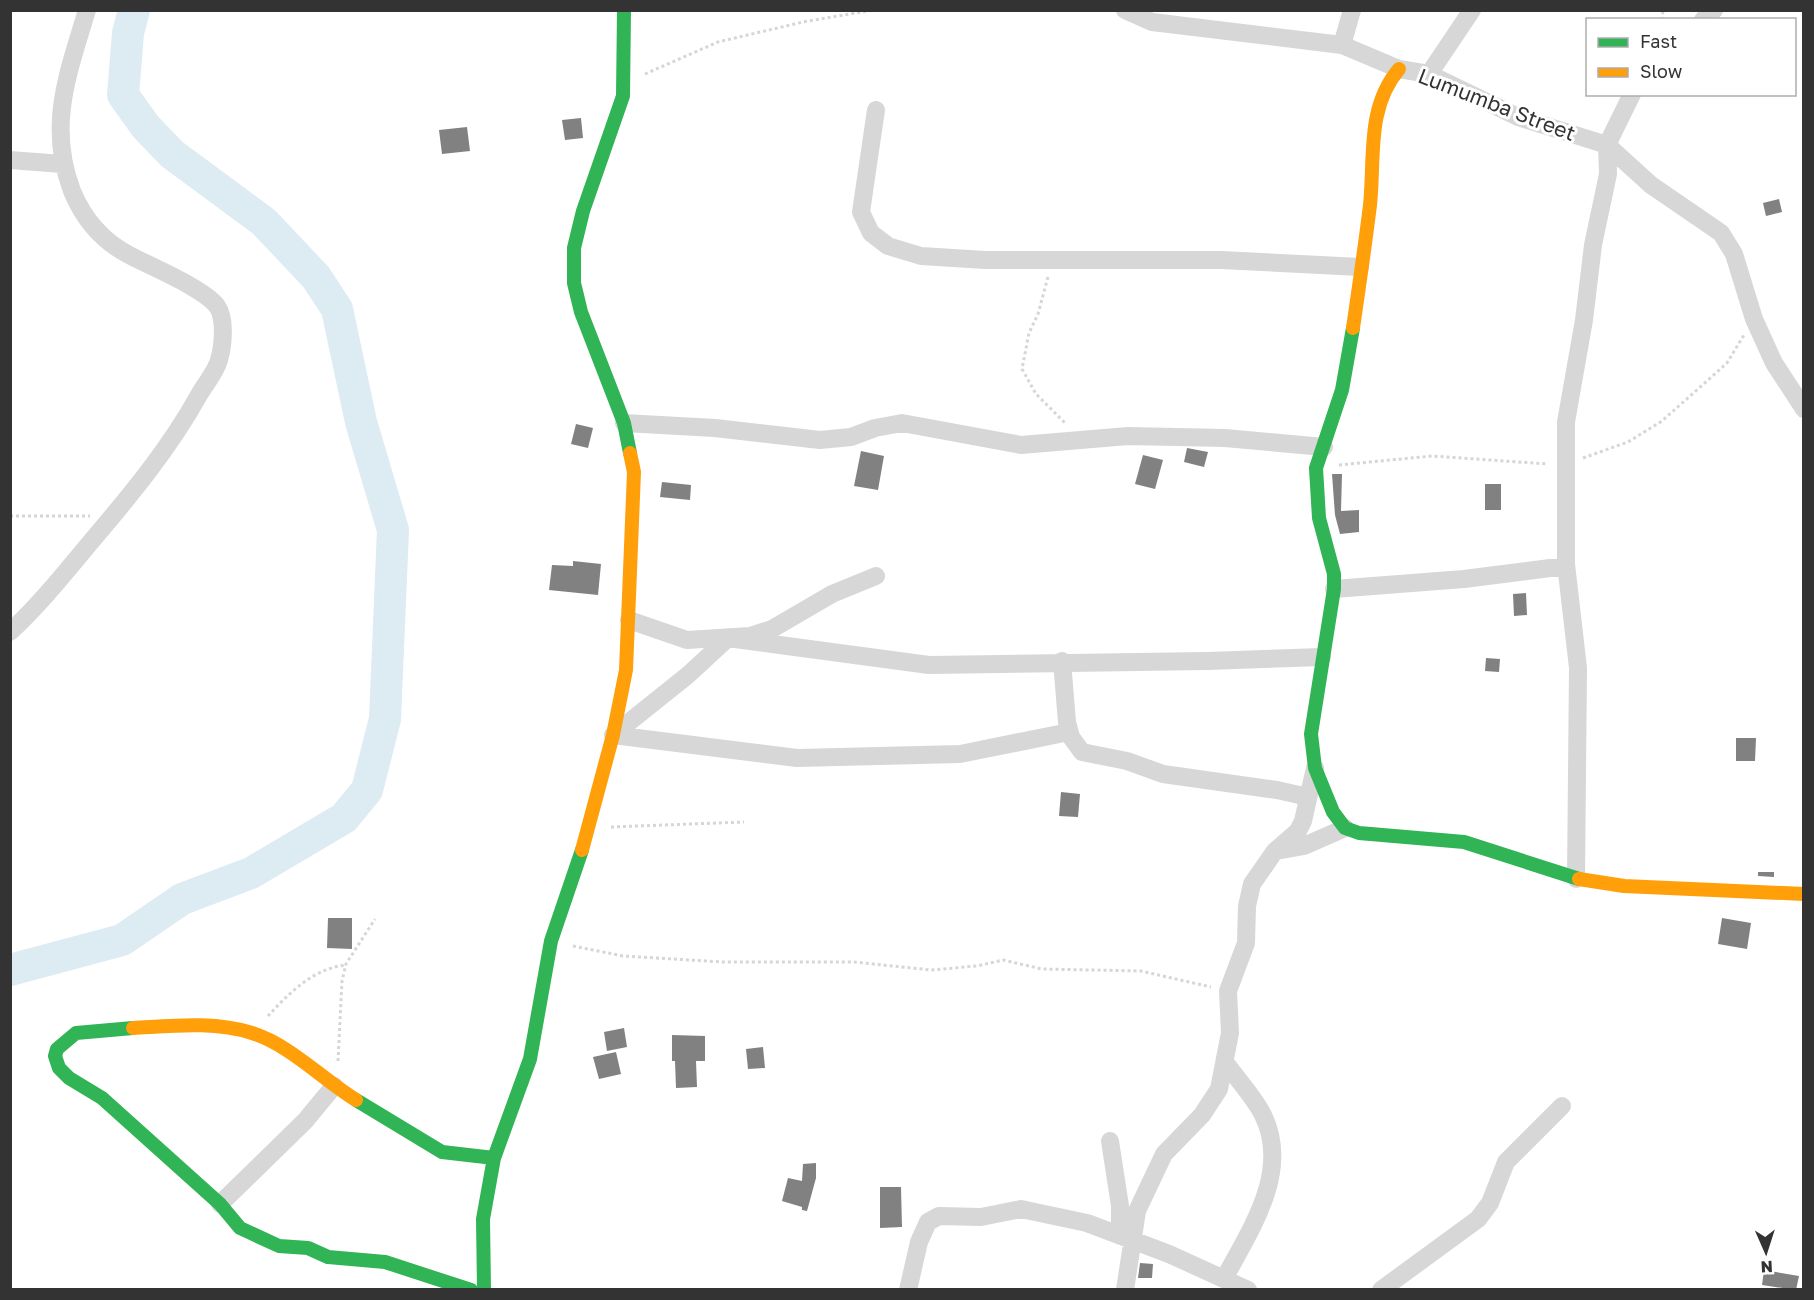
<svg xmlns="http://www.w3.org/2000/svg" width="1814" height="1300" font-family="'Golos Text',sans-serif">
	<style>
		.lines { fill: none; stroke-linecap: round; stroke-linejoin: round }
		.river { stroke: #ddebf3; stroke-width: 32 }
		.building { fill: #818181 }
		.path { stroke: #d6d6d6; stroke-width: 3; stroke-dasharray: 3 3; stroke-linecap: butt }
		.street { stroke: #d7d7d7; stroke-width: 18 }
		.fast { stroke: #30b455; stroke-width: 14 }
		.slow { stroke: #ff9f0a; stroke-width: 14 }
		.labels { text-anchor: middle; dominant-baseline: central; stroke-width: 6; stroke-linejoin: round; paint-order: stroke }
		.street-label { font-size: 21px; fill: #333; stroke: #fff }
	</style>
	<rect width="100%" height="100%" fill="#fff"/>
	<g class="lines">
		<!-- river -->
		<path class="river" d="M10,970L122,940L182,899L251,873L344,818L367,790L385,719L393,530L361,422L337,309L316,277L264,222L172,154L146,127L123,95L128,33L134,10"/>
	</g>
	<!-- building -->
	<path class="building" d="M581,118L583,138L565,140L562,120Z
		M467,127L470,151L442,154L439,130Z
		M1779,199L1782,212L1766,216L1763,203Z
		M576,424L593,428L588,448L571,444Z
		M1187,448L1208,452L1204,467L1184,462Z
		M861,451L884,456L878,490L854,486Z
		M1143,455L1163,460L1155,489L1135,484Z
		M1332,474H1342L1341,511L1359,510V532L1340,534L1335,515Z
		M662,482L691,485L690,500L660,497Z
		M1485,484H1501V510H1485Z
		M573,561L601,564L598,595L549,590L552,565L573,566Z
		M1526,593L1527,615L1514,616L1513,594Z
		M1486,658L1500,659L1499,672L1485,671Z
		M1736,738H1756L1755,761H1736Z
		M1061,792L1080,794L1078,817L1059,816Z
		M1758,872H1774V877L1758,876Z
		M328,918H352V949L327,948Z
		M1722,918L1751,923L1747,949L1718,944Z
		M624,1028L627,1047L607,1051L604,1032Z
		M672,1035L705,1036V1061H696L697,1087L676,1088L675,1061H672Z
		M763,1047L765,1068L748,1069L746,1049Z
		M616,1052L621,1074L599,1079L593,1057Z
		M816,1163V1178L807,1211L802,1210V1207L782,1201L788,1178L802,1181L803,1164Z
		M880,1187H901L902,1227L880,1228Z
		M1140,1263L1153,1264L1152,1278H1138Z
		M1764,1270L1799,1276L1796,1290L1762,1285Z"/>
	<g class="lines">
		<!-- path -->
		<path class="path" d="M1662,20L1663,10
			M645,74L718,42L803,22L873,10
			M1048,277L1038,314L1029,333L1022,369L1036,394L1066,424
			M1583,458L1628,442L1662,421L1727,363L1744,335
			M1339,465L1432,456L1548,464
			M10,516H90
			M611,827L744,822
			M573,946L623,956L723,962H854L931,970L977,966L1003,960L1042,969L1141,971L1211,987
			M268,1016C289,993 313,969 345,965
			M338,1061L342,981L346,964L375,919"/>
		<!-- street -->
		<path class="street" d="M1125,10L1152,22L1342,45L1399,69L1429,74L1518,117L1607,145L1651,185L1721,233L1734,254L1754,319L1774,363L1804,409
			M1703,20L1714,10
			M1342,45L1352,10
			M1429,74L1472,10
			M876,110L861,212L871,233L888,246L921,256L985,260H1221L1360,267
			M10,160L62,164
			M624,423L715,428L820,440L851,437L875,428L902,423L1021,445L1128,436L1225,438L1324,447
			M1334,589L1464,579L1566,566
			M629,620L687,640L750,636L772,629L832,594L876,576
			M10,632C39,605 64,574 89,544C129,497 169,449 199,395C205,384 216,372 219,360C223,346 226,319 217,306C203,288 152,267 131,256C103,242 84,220 72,191C47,125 68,74 87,10
			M1062,661L1067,722L1071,737L1082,752L1127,761L1163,774L1277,790L1308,797
			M613,735L688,675L728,638L929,665L1207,661L1322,657
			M613,735L797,758L960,754L1069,732
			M1276,851L1304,846L1345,828
			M1576,879L1578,668L1566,564V422L1584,320L1593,245L1608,174L1607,145L1632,94
			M1110,1141L1120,1206V1236
			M220,1204L305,1121L334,1086
			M1224,1279C1250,1230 1291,1172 1263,1115C1254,1097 1237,1079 1225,1062
			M908,1290L919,1242L928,1222L939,1216L981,1217L1021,1209L1087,1223L1169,1254L1248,1290
			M1125,1290L1137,1211L1164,1154L1202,1115L1219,1089L1230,1033L1228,991L1246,943L1247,906L1252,884L1275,851L1298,831L1303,821L1315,768
			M1381,1290L1478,1219L1490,1203L1506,1162L1562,1106"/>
		<!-- fast -->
		<path class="fast" d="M624,10L623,96L583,211L574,248V283L581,312L624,423L630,453
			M1353,328L1342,390L1316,468L1319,518L1334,574V589L1311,734L1315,768L1333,812L1345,828L1359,833L1464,842L1579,879
			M133,1028L76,1033L57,1049L55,1056L59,1068L69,1078L102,1098L220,1204L240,1228L279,1246L308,1248L328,1257L385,1262L471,1290
			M356,1100L442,1152L494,1158
			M484,1290L483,1219L494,1158L530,1059L551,941L582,850"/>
		<!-- slow -->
		<path class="slow" d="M1353,328C1359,287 1365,246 1370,205C1375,158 1366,108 1399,69
			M582,850L613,735L626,670L634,472L630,453
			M1579,879L1624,886L1804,894
			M133,1028C172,1026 214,1021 252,1033C290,1045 322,1079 356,1100"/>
	</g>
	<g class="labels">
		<!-- street labels -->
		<g class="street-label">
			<text transform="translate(1497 104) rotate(21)">Lumumba Street</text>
		</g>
	</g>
	<!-- border -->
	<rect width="1814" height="1300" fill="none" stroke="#333333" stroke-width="24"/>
	<!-- legend -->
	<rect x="1586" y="18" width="210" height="78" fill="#ffffff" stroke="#adadad" stroke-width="1.5"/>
	<rect x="1598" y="38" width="30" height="9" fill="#30b455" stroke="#adadad" stroke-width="1.5"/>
	<text x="1640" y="48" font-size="18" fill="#333333">Fast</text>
	<rect x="1598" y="68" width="30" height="9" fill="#ff9f0a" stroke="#adadad" stroke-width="1.5"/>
	<text x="1640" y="78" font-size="18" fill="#333333">Slow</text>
	<!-- north arrow -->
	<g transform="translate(1766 1252) rotate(177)" stroke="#ffffff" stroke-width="4.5" paint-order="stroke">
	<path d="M0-4.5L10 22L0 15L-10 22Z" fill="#333333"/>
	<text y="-9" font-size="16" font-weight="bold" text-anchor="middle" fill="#333333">N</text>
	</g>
</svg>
